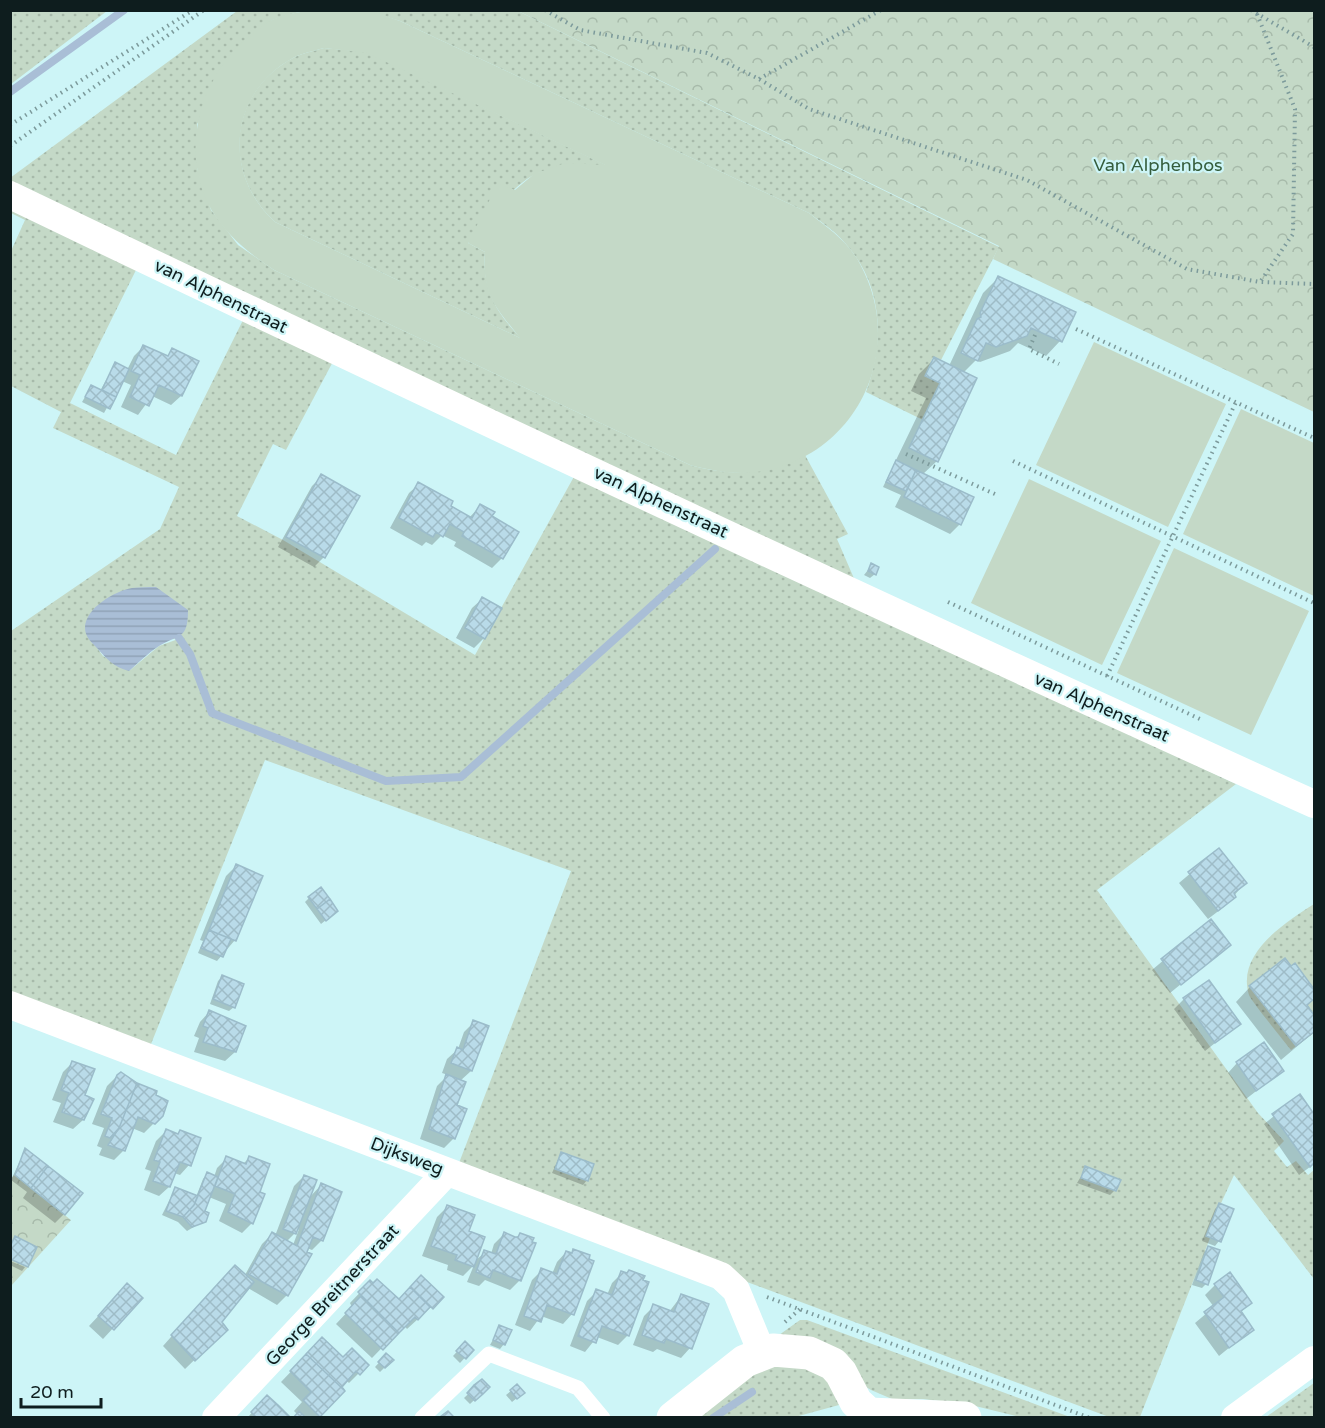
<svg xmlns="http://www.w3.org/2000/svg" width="1325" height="1428" font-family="'Varela Round',sans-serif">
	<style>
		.grass { fill: url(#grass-dots); fill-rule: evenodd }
		.forest { fill: url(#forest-crowns) }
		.pitch { fill: #c4d9c7; fill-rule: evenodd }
		.water { fill: url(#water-rules) }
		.shadow { fill: #0003; fill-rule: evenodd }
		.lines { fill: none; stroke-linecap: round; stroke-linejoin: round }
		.stream { stroke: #a9bed6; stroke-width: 8 }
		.building { fill: url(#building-cross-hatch); stroke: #9bbcca; stroke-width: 1.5 }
		.path { stroke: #7c9a9b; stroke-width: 4; stroke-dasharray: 1.5 4.5; stroke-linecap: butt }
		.lane { stroke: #fff; stroke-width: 15 }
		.street { stroke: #fff; stroke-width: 28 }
		.secondary { stroke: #fff; stroke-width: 33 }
		.labels { text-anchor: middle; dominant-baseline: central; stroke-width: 4.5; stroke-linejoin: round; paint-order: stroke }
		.park-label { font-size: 18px; fill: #355d3c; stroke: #cdf5f7 }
		.street-label { font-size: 18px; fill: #0e1d1e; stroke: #cdf5f7 }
	</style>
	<defs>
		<pattern id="grass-dots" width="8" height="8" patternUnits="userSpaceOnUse" patternTransform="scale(1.5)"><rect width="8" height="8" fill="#c4d9c7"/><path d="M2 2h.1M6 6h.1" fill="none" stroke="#a7baaa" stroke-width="1.8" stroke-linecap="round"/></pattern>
		<pattern id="forest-crowns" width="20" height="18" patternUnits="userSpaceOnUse" patternTransform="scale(1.5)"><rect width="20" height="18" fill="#c4d9c7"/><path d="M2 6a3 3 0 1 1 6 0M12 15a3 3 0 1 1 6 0" fill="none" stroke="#a7baaa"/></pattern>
		<pattern id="water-rules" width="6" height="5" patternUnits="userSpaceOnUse" patternTransform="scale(1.5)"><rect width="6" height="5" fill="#a9bed6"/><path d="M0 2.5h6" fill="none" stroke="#90a3b7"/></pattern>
		<pattern id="building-cross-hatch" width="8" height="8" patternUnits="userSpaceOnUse" patternTransform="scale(1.5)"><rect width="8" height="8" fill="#b9dbe9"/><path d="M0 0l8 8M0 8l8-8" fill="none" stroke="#9ebcc7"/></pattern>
	</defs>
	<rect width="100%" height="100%" fill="#cdf5f7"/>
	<!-- grass -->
	<path class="grass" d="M11,10H107V11L11,84Z
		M237,11H302L272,20L197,124V168L211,210L238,245L274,270L690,465C734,477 764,475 805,455L848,534L837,539L859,590L11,190L10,178Z
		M368,11H518L999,247L941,360L933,357L925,376L940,383L923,420L866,392C885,341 883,285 845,243C835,231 821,222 809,213L400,21Z
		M324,48L367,52L608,166C586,164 553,165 534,175C510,187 486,223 468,243L485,252C482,289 496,313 522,339L275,222C222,174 228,93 293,58C302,53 314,51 324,48Z
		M11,208L138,266L70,403L176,455L246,314L337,354L286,450L273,444L237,516L283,540L475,655L576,473L1236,784L1097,890L1258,1113L1284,1141L1274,1151L1287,1167L1296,1161L1308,1175L1314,1170V1279L1234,1175L1206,1236L1210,1238L1140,1417H1109L747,1282L459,1163L571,871L265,760L149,1049L11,995V631L160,529L179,487L53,428L61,412L11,386V251L25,220L11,213ZM181,638L159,646L129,671L103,656L97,648Z
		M1314,904V1033L1291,1050C1283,1040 1252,1002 1249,995C1236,953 1285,923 1314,904Z
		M800,1320H807L1070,1417H1020L971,1405L923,1399H892L871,1390L779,1335Z
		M773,1366L813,1368L835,1388L839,1405L795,1417L694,1418L736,1382Z
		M1314,1383V1417H1266Z"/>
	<!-- forest -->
	<path class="forest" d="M518,11H1314V412L993,259L999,246Z
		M14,1175L71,1220L11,1286L10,1180Z"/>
	<!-- pitch -->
	<path class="pitch" d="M368,10L400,21L809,213C828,228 849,242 860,264C903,342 866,440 780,467C750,477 720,473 690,465L274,270C249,253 228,237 212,211C177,151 201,71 255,32C261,28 267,22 274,19C304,7 336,10 368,10ZM324,48L367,53L605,165L565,163L534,174L515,190L498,183L468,243L485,252C482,295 495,306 520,338L275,222C222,174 229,93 293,58C302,53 314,51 324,48Z
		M1094,342L1226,404L1168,527L1036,465Z
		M1241,409L1314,443V596L1183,534Z
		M1029,479L1161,541L1102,665L971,603Z
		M1174,548L1309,611L1251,735L1117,673Z"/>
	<!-- water -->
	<path class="water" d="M156,587L188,610C188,640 179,634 159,646C148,653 138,663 129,671C113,667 107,659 96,647C91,642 85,636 85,628C85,608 115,591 132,588C140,587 148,587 156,587Z"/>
	<!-- shadow -->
	<path class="shadow" d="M998,278L1060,341L1046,356L1018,343L1010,351L980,362L976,360L963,373L937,461L923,474L960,524L950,534L895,507L901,495L883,487L926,398L911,391L919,374L934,359L949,366L983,293Z
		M144,346L166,357L173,350L181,396L171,405L152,396L138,415L121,407L131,385L122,381L104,413L82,402L91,387L100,391L115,364L127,370L134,356Z
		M322,476L358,496L324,557L314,567L278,547L312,486Z
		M419,484L469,518L480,506L490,517L502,558L492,568L454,546L456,542L442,535L432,545L426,542L422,546L390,528L409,493Z
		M872,565L875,574L870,578L864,575Z
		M482,599L484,638L474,648L456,638L472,608Z
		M1218,850L1245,883L1225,906L1208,919L1179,883Z
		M236,866L235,940L217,961L198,953L203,941L200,940L226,876Z
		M309,898L332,915L321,924L305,902Z
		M1210,921L1229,945L1170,993L1152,970Z
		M1294,965L1314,991V998L1306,1007L1314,1018V1032L1281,1060L1236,1002L1250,987Z
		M222,977L234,1007L229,1011L210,1004L218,981Z
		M1184,999L1239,1024L1205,1051L1174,1009Z
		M209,1012L235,1052L225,1061L194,1052L199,1038L194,1036L200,1022Z
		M474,1022L487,1027L471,1071L460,1081L455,1106L454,1138L444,1148L420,1139L437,1086L448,1075L442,1073L447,1059L458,1049L464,1032Z
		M73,1062L83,1096L92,1099L83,1120L73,1129L53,1122L61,1103L52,1100L63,1072Z
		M1237,1063L1282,1071L1246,1099L1228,1073Z
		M117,1076L154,1123L144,1133L132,1128L123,1151L114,1160L99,1155L102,1148L97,1146L104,1128L92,1124L107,1086Z
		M1300,1096L1314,1117V1164L1299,1175L1264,1124Z
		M166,1131L176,1135L180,1131L189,1165L180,1175L174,1173L169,1187L159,1196L144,1190L151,1171L145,1169L156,1141Z
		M25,1150L64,1214L55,1223L23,1198L27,1192L11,1180Z
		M561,1153L587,1180L583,1185L552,1173Z
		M227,1158L243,1164L249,1158L258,1193L252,1223L242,1233L219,1221L226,1204L209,1197L203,1212L204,1221L187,1231L178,1222L162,1215L175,1189L196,1197L203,1179L207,1174L214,1177L217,1168Z
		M1086,1168L1115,1190L1110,1195L1077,1183Z
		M304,1176L308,1199L321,1185L322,1240L312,1250L307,1248L287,1295L277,1305L248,1288L220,1322L216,1339L185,1369L163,1346L225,1276L245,1275L262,1244L272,1234L275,1236L294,1186ZM299,1229L293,1245L286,1242Z
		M1219,1205V1241L1215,1246L1202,1241L1215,1209Z
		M447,1207L467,1231L474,1262L485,1252L491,1254L494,1244L504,1234L516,1238L520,1234V1280L510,1290L485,1280L479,1286L467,1282L474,1265L463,1276L447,1270L448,1265L422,1256L437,1217Z
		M1208,1248L1206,1284L1202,1288L1192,1285L1204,1252Z
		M574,1251L572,1314L563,1324L541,1316L530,1331L515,1325L532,1280L542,1270L552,1274L557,1262L566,1252L570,1254Z
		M10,1261L25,1267L22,1271L10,1265Z
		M622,1273L628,1335L618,1345L597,1337L585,1352L570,1346L587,1301L597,1291L607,1295L612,1283Z
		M421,1277L442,1297L407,1329L404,1325L372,1358L336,1324L352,1307L350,1303L370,1282L398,1301Z
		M1215,1285L1250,1303L1240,1313L1252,1329L1219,1356L1195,1323L1214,1307L1205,1295Z
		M118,1295L141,1298L103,1339L89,1326Z
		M682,1295L690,1348L681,1358L657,1349L653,1352L633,1345L644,1316L654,1306L669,1312Z
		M500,1327L504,1344L500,1349L490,1345Z
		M322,1339L343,1359L367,1365L349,1383L346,1380L340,1387L343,1390L317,1418H295L298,1415L294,1411L302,1402L281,1382Z
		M465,1343L472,1350L460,1363L453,1356Z
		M386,1355L392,1360L380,1372L375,1367Z
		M482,1381L488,1387L470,1404L464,1398Z
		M517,1386L523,1393L512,1402L506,1395Z
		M267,1397L288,1418H247Z"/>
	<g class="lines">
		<!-- stream -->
		<path class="stream" d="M10,92L124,10
			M179,638L190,654L212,713L386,781L461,777L715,549
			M713,1418L752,1392"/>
	</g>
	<!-- building -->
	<path class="building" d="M998,276L1076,312L1062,342L1031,328L1027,336L996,347L986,343L978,361L961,353L977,319L981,317L980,313Z
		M143,345L168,356L172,348L199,361L182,396L159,385L149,406L130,397L140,375L131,371Z
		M934,357L977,378L938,462L909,448L940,383L925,376Z
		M115,362L129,369L116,397L102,390Z
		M91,385L116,397L110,409L85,397Z
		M896,460L916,470L906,491L886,482Z
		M916,470L974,497L961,525L904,497Z
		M321,474L360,496L325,558L286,537Z
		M418,482L453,501L451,506L472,518L480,504L495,512L492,516L519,532L503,559L462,536L464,532L450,524L443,537L436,532L433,537L399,518Z
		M871,563L879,567L876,575L868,571Z
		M482,597L502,608L485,639L465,628Z
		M1219,848L1247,883L1234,893L1236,897L1218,911L1188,872Z
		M236,864L263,876L236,941L209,930Z
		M321,887L330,899L317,909L308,897Z
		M330,899L338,911L326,921L317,909Z
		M1211,919L1231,945L1181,985L1161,959Z
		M209,930L231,939L223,957L201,948Z
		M1285,958L1291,966L1295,963L1314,989V999L1307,1005L1314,1015V1032L1296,1046L1249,986Z
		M222,975L244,984L235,1008L213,999Z
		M1209,980L1241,1024L1215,1043L1183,998Z
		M209,1010L246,1026L236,1052L203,1042L208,1028L203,1026Z
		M473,1020L489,1026L472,1071L451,1063L457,1047L463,1050Z
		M1264,1042L1284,1071L1256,1091L1236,1062Z
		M72,1061L95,1069L85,1095L94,1099L84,1120L62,1112L69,1093L61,1090Z
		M121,1072L137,1083L119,1128L110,1138L105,1136L112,1118L101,1114L117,1075Z
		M446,1074L466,1082L457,1105L467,1109L455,1139L429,1129Z
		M137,1083L157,1091L156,1095L168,1101L163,1116L155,1124L138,1117L125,1151L108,1145L119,1128Z
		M1300,1094L1314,1114V1163L1310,1167L1272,1114Z
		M166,1129L178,1134L180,1130L201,1138L191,1166L180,1162L170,1187L153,1181L160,1162L154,1160Z
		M25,1148L48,1166L31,1188L15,1175Z
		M561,1152L594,1164L588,1181L555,1169Z
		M226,1156L246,1164L249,1156L270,1164L260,1192L265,1194L253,1224L228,1212L235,1194L215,1186Z
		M48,1166L83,1193L65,1215L31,1188Z
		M1085,1166L1121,1180L1116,1191L1081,1178Z
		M207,1172L218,1177L205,1211L209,1213L206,1222L192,1227L183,1217L194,1205Z
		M304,1175L317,1180L296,1234L283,1229Z
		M321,1183L342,1192L323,1241L313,1237L307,1252L312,1254L288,1296L248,1274L272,1232L297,1246Z
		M175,1187L198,1196L194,1205L183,1217L166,1211Z
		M1219,1203L1234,1209L1221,1242L1206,1236Z
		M447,1205L475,1215L469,1231L485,1237L474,1267L455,1260L457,1255L431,1246Z
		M504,1232L515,1237H518L520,1233L534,1238L532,1242L536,1243L521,1281L493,1270L490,1278L476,1272L484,1250L496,1254Z
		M15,1236L37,1247L28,1267L10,1259V1247Z
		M1208,1246L1220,1250L1208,1285L1196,1280Z
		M573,1249L590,1255L589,1259L594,1261L574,1315L547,1305L541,1322L524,1316L541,1268L557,1274L566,1251L572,1253Z
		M235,1265L254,1282L222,1322L228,1330L195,1361L171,1335Z
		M629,1270L645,1276L643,1280L649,1282L629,1336L602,1326L596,1343L578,1336L596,1289L612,1295L621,1271L627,1273Z
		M1230,1272L1252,1303L1241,1311L1254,1330L1229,1348L1204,1312L1224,1297L1214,1284Z
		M421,1275L444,1297L433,1309L410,1287Z
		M377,1279L399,1299L410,1287L430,1307L418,1320L415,1317L399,1333L358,1292L370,1280L373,1283Z
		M127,1283L143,1298L114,1330L98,1316Z
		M681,1294L709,1304L692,1349L666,1339L664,1343L642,1335L653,1304L674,1312Z
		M361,1296L399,1333L383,1350L345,1313Z
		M499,1325L512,1330L505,1345L493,1340Z
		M322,1337L343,1357L352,1348L369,1365L360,1375L356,1371L342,1387L345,1391L306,1354Z
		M465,1341L474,1350L466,1359L456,1351Z
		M386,1353L394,1360L385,1368L378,1362Z
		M306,1354L345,1391L320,1417L303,1400L311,1392L290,1371Z
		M482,1379L490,1387L483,1394L474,1385Z
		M517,1384L525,1393L517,1399L510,1390Z
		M474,1385L483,1394L475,1401L467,1393Z
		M267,1395L278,1405L291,1418H257L251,1412Z
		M299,1411L306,1418H293Z
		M448,1411L455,1418L440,1417Z"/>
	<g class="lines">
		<!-- path -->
		<path class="path" d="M545,10L580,30L707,53L759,79L809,109L1027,180L1187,269L1260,282L1314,284
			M1251,10L1314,47
			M1257,14L1295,109L1293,234L1260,282
			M759,79L881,10
			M10,125L193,10
			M10,146L204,10
			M1076,329L1314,438
			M1035,335L1029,349L1059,364
			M906,454L997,495
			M1013,461L1314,603
			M948,602L1200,719
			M1107,676L1236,402
			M767,1297L1090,1418
			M785,1322L800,1309"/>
		<!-- lane -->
		<path class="lane" d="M422,1418L489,1354L578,1388L603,1418"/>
		<!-- street -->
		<path class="street" d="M10,195C443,403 877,606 1314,804
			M10,1005L721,1276L736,1290L762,1353
			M216,1418L447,1172
			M1235,1418L1314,1360"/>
		<!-- secondary -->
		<path class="secondary" d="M673,1418L745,1361L773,1350L809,1353L833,1364L841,1373L856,1402L869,1414L965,1418"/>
	</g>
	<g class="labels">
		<!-- park labels -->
		<g class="park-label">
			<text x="1158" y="165">Van Alphenbos</text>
		</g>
		<!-- street labels -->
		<g class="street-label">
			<text transform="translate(221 296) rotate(26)">van Alphenstraat</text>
			<text transform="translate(661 502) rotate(25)">van Alphenstraat</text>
			<text transform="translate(1102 707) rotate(24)">van Alphenstraat</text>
			<text transform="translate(407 1156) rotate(21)">Dijksweg</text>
			<text transform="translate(332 1295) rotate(-47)">George Breitnerstraat</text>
		</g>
	</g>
	<!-- border -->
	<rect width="1325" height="1428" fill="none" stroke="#0e1d1e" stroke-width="24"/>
	<!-- scale -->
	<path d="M21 1398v9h80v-9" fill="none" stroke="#0e1d1e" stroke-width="3"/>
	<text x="30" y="1398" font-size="18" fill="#0e1d1e" stroke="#cdf5f7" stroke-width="4.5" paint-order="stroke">20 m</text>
</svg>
